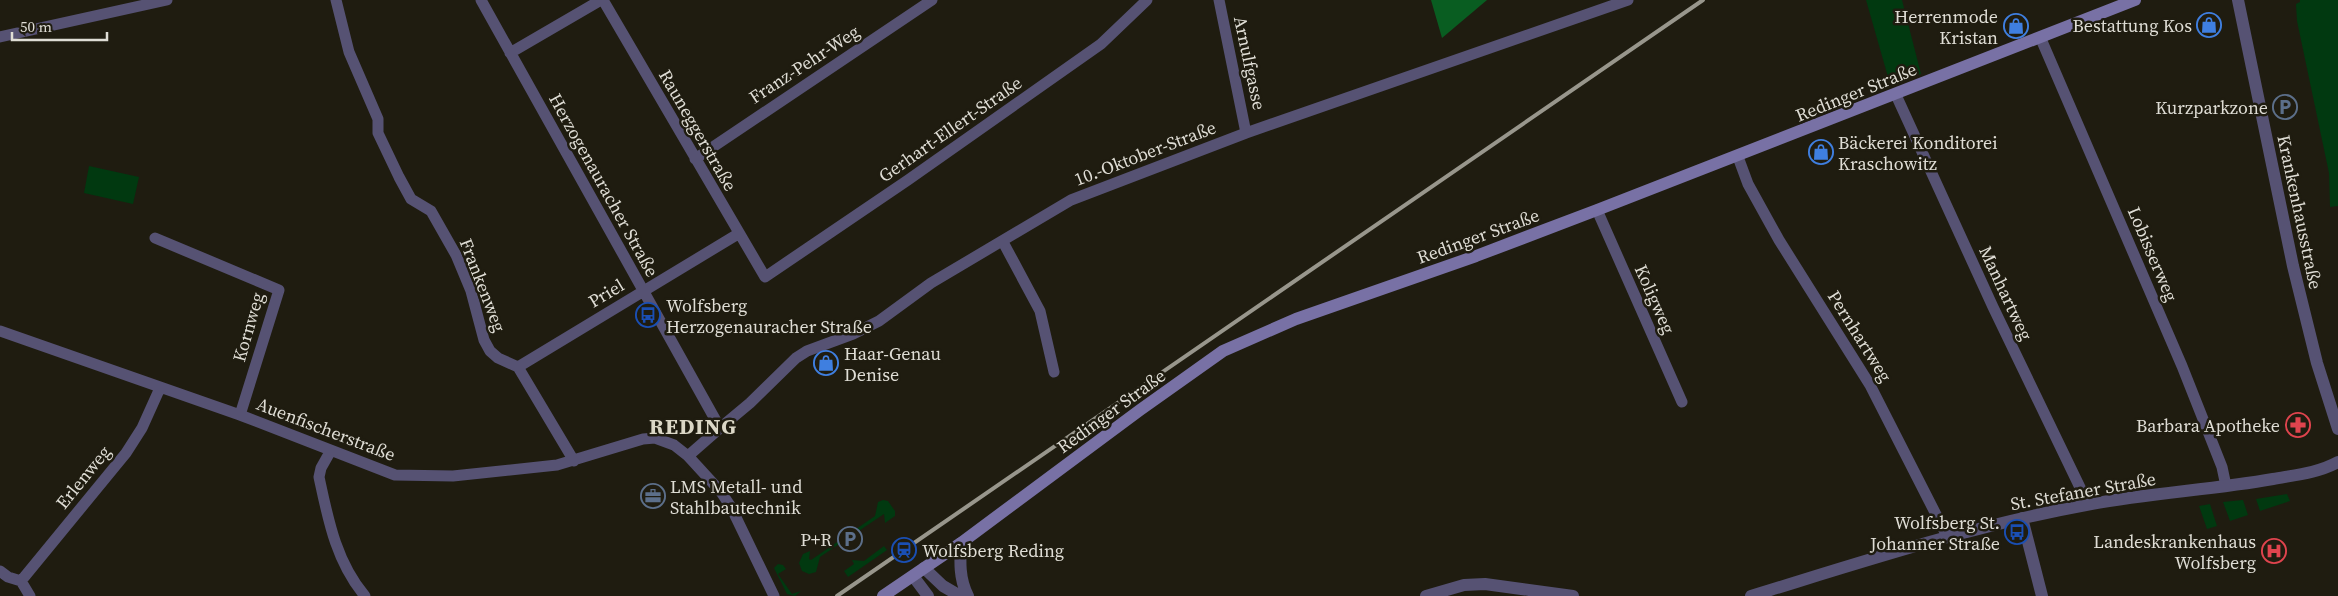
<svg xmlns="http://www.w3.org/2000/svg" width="2338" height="596" font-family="'Source Serif 4',serif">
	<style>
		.green { fill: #013910 }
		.forest { fill: #095d21 }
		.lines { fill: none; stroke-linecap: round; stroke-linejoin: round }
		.minor { stroke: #565273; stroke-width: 11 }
		.tertiary { stroke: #565273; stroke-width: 12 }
		.secondary { stroke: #7871a5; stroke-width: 12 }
		.rail { stroke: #98968c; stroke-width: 4 }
		.labels { text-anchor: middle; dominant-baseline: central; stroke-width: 5; stroke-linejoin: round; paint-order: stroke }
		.poi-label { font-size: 18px; fill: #dfddd5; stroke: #1f1c10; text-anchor: end }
		.street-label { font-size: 18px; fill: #dfddd5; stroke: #1f1c10 }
		.district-label { font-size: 22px; font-weight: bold; letter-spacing: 1px; fill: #dbd7c6; stroke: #1f1c10 }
	</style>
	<rect width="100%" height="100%" fill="#1f1c10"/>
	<!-- green -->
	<path class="green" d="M1866,0H1902L1921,74L1890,84Z
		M2300,0H2338V206L2330,207L2329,173L2297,21L2296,4L2300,2Z
		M89,166L139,177L133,204L84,193Z
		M2287,494L2290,501L2260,511L2256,499Z
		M883,500L888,501L895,511V516L885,523L884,514L820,557L816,572L809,574L802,571L799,563L803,554L810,551L809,559L811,560L875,516L878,502Z
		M2243,500L2248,515L2230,521L2223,502Z
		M2210,504L2217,526L2207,529L2199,506Z
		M884,546L887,550L848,577L844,571L854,564L852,560L864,561Z
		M778,564L783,565L786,569L778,574L792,594L801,591L795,596L787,594L774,568Z"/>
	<!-- forest -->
	<path class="forest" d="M1431,0H1487L1442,38Z"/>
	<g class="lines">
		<!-- minor -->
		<path class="minor" d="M336,0L349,52L378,119V133L399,177L411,199L431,211L456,255L471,291L484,340L490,351L498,358L518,367L574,461
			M481,0L720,428L688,456
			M603,0L765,277L908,180L1101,44L1147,0
			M1219,0L1246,133
			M0,37L167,0
			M2041,39L2182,366L2222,467L2226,486
			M510,53L601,0
			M1896,95L1993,307L2088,504
			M1738,157L1748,184L1779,240L1870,385L1947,536
			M695,159L932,0
			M1597,210L1682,402
			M155,238L279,290L240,415
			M1003,242L1040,311L1054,372
			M0,331L240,415L395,475L453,476L557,465L643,439L655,438L674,445L688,456L721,492L731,507L774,596
			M518,367L738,234
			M720,428L750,403L796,358L807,351L853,334L879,321L931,283L1071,200L1246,133L1628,0
			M330,452L321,468L319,477C328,519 336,562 365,596
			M0,571L8,577L21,581L30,596
			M21,581L126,453L142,428L160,388"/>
		<!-- tertiary -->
		<path class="tertiary" d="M2238,0L2293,266L2317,363L2338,429
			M2022,518L2042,596
			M961,543C960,561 959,579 968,596
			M924,568L943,586L960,596
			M913,576L928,596
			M1426,596L1464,585L1485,584L1573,596
			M1751,596C1862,562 1971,526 2086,505C2148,493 2211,490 2273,479C2295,475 2318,473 2338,462"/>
		<!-- secondary -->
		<path class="secondary" d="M883,596L961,543L1140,410L1223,351L1296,319L1476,256L1597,210L2135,0"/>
		<!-- rail -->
		<path class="rail" d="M837,596L1703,0"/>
	</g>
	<!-- icons -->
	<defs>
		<symbol id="shop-ring" viewBox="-11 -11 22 22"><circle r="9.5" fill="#1f1c10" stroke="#3f7fe0" stroke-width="1.5"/><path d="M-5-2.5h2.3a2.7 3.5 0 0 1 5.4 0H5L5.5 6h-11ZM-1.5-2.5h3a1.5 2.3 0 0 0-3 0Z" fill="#3f7fe0"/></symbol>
		<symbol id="parking-ring" viewBox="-11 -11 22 22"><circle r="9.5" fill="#1f1c10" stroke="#5c6f8a" stroke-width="1.5"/><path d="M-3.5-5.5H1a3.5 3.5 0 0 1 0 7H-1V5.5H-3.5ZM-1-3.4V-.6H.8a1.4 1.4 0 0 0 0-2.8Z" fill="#5c6f8a"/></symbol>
		<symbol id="bus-ring" viewBox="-11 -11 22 22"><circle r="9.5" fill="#1f1c10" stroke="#1a4fb4" stroke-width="1.5"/><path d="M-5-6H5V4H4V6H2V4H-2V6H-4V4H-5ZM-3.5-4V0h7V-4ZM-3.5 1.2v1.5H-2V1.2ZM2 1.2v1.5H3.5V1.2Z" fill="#1a4fb4"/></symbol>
		<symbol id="pharmacy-ring" viewBox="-11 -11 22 22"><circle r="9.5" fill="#1f1c10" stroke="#e0444e" stroke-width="1.5"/><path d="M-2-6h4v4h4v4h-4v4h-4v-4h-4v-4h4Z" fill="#e0444e"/></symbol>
		<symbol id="office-ring" viewBox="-11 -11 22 22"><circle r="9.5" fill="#1f1c10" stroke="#5c6f8a" stroke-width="1.5"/><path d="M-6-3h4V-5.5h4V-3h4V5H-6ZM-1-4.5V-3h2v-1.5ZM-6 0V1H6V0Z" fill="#5c6f8a"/></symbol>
		<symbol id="station-ring" viewBox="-11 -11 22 22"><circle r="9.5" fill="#1f1c10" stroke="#1a4fb4" stroke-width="1.5"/><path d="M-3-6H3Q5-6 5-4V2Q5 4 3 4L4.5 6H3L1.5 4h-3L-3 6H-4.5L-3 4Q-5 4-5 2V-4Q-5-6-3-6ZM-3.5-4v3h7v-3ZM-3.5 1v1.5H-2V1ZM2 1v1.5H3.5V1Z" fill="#1a4fb4"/></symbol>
		<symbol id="hospital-ring" viewBox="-11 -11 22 22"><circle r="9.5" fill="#1f1c10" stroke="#e0444e" stroke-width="1.5"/><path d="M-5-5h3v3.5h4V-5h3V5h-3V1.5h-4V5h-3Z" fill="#e0444e"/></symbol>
	</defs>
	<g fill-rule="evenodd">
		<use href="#shop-ring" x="2195" y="11" width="28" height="28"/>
		<use href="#shop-ring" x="2002" y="12" width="28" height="28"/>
		<use href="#parking-ring" x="2271" y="93" width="28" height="28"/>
		<use href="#shop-ring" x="1807" y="138" width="28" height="28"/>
		<use href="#bus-ring" x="634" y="301" width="28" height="28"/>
		<use href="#shop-ring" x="812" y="349" width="28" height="28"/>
		<use href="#pharmacy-ring" x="2284" y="411" width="28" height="28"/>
		<use href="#office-ring" x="639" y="482" width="28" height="28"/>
		<use href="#bus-ring" x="2003" y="518" width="28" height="28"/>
		<use href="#parking-ring" x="836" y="525" width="28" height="28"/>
		<use href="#station-ring" x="890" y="536" width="28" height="28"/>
		<use href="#hospital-ring" x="2260" y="537" width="28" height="28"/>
	</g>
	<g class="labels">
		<!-- poi labels -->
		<g class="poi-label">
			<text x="1998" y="16">Herrenmode<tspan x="1998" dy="21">Kristan</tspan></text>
			<text x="2192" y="25">Bestattung Kos</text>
			<text x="2268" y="107">Kurzparkzone</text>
			<text x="1838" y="142" text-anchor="start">Bäckerei Konditorei<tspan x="1838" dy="21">Kraschowitz</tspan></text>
			<text x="666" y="305" text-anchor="start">Wolfsberg<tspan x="666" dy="21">Herzogenauracher Straße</tspan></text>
			<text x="844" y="353" text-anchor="start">Haar-Genau<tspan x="844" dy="21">Denise</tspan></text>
			<text x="2280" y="425">Barbara Apotheke</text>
			<text x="670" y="486" text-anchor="start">LMS Metall- und<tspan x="670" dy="21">Stahlbautechnik</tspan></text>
			<text x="2000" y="522">Wolfsberg St.<tspan x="2000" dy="21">Johanner Straße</tspan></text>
			<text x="832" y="539">P+R</text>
			<text x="2256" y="541">Landeskrankenhaus<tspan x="2256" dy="21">Wolfsberg</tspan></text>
			<text x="922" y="550" text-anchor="start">Wolfsberg Reding</text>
		</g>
		<!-- street labels -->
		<g class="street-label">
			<text transform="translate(1250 63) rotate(78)">Arnulfgasse</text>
			<text transform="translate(804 64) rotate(-33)">Franz-Pehr-Weg</text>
			<text transform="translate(1856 92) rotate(-22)">Redinger Straße</text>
			<text transform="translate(950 129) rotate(-35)">Gerhart-Ellert-Straße</text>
			<text transform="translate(698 130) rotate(60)">Rauneggerstraße</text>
			<text transform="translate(1145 153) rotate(-21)">10.-Oktober-Straße</text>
			<text transform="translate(604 185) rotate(61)">Herzogenauracher Straße</text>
			<text transform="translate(2300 212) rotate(78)">Krankenhausstraße</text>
			<text transform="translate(1478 236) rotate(-20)">Redinger Straße</text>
			<text transform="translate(2153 254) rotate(67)">Lobisserweg</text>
			<text transform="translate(483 285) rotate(69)">Frankenweg</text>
			<text transform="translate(606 293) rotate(-31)">Priel</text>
			<text transform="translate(2006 293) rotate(65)">Manhartweg</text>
			<text transform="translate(1655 299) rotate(66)">Koligweg</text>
			<text transform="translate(248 327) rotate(-74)">Kornweg</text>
			<text transform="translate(1860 336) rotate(58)">Pernhartweg</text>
			<text transform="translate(1111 411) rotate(-36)">Redinger Straße</text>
			<text transform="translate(326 429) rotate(21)">Auenfischerstraße</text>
			<text transform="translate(83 477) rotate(-51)">Erlenweg</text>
			<text transform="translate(2083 491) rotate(-10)">St. Stefaner Straße</text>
		</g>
		<!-- district labels -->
		<g class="district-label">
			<text x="693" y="426">REDING</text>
		</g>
	</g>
	<!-- scale -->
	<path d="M12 32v8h95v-8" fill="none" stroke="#dfddd5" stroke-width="2.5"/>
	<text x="20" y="32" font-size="15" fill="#dfddd5" stroke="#1f1c10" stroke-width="4" paint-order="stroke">50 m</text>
</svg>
